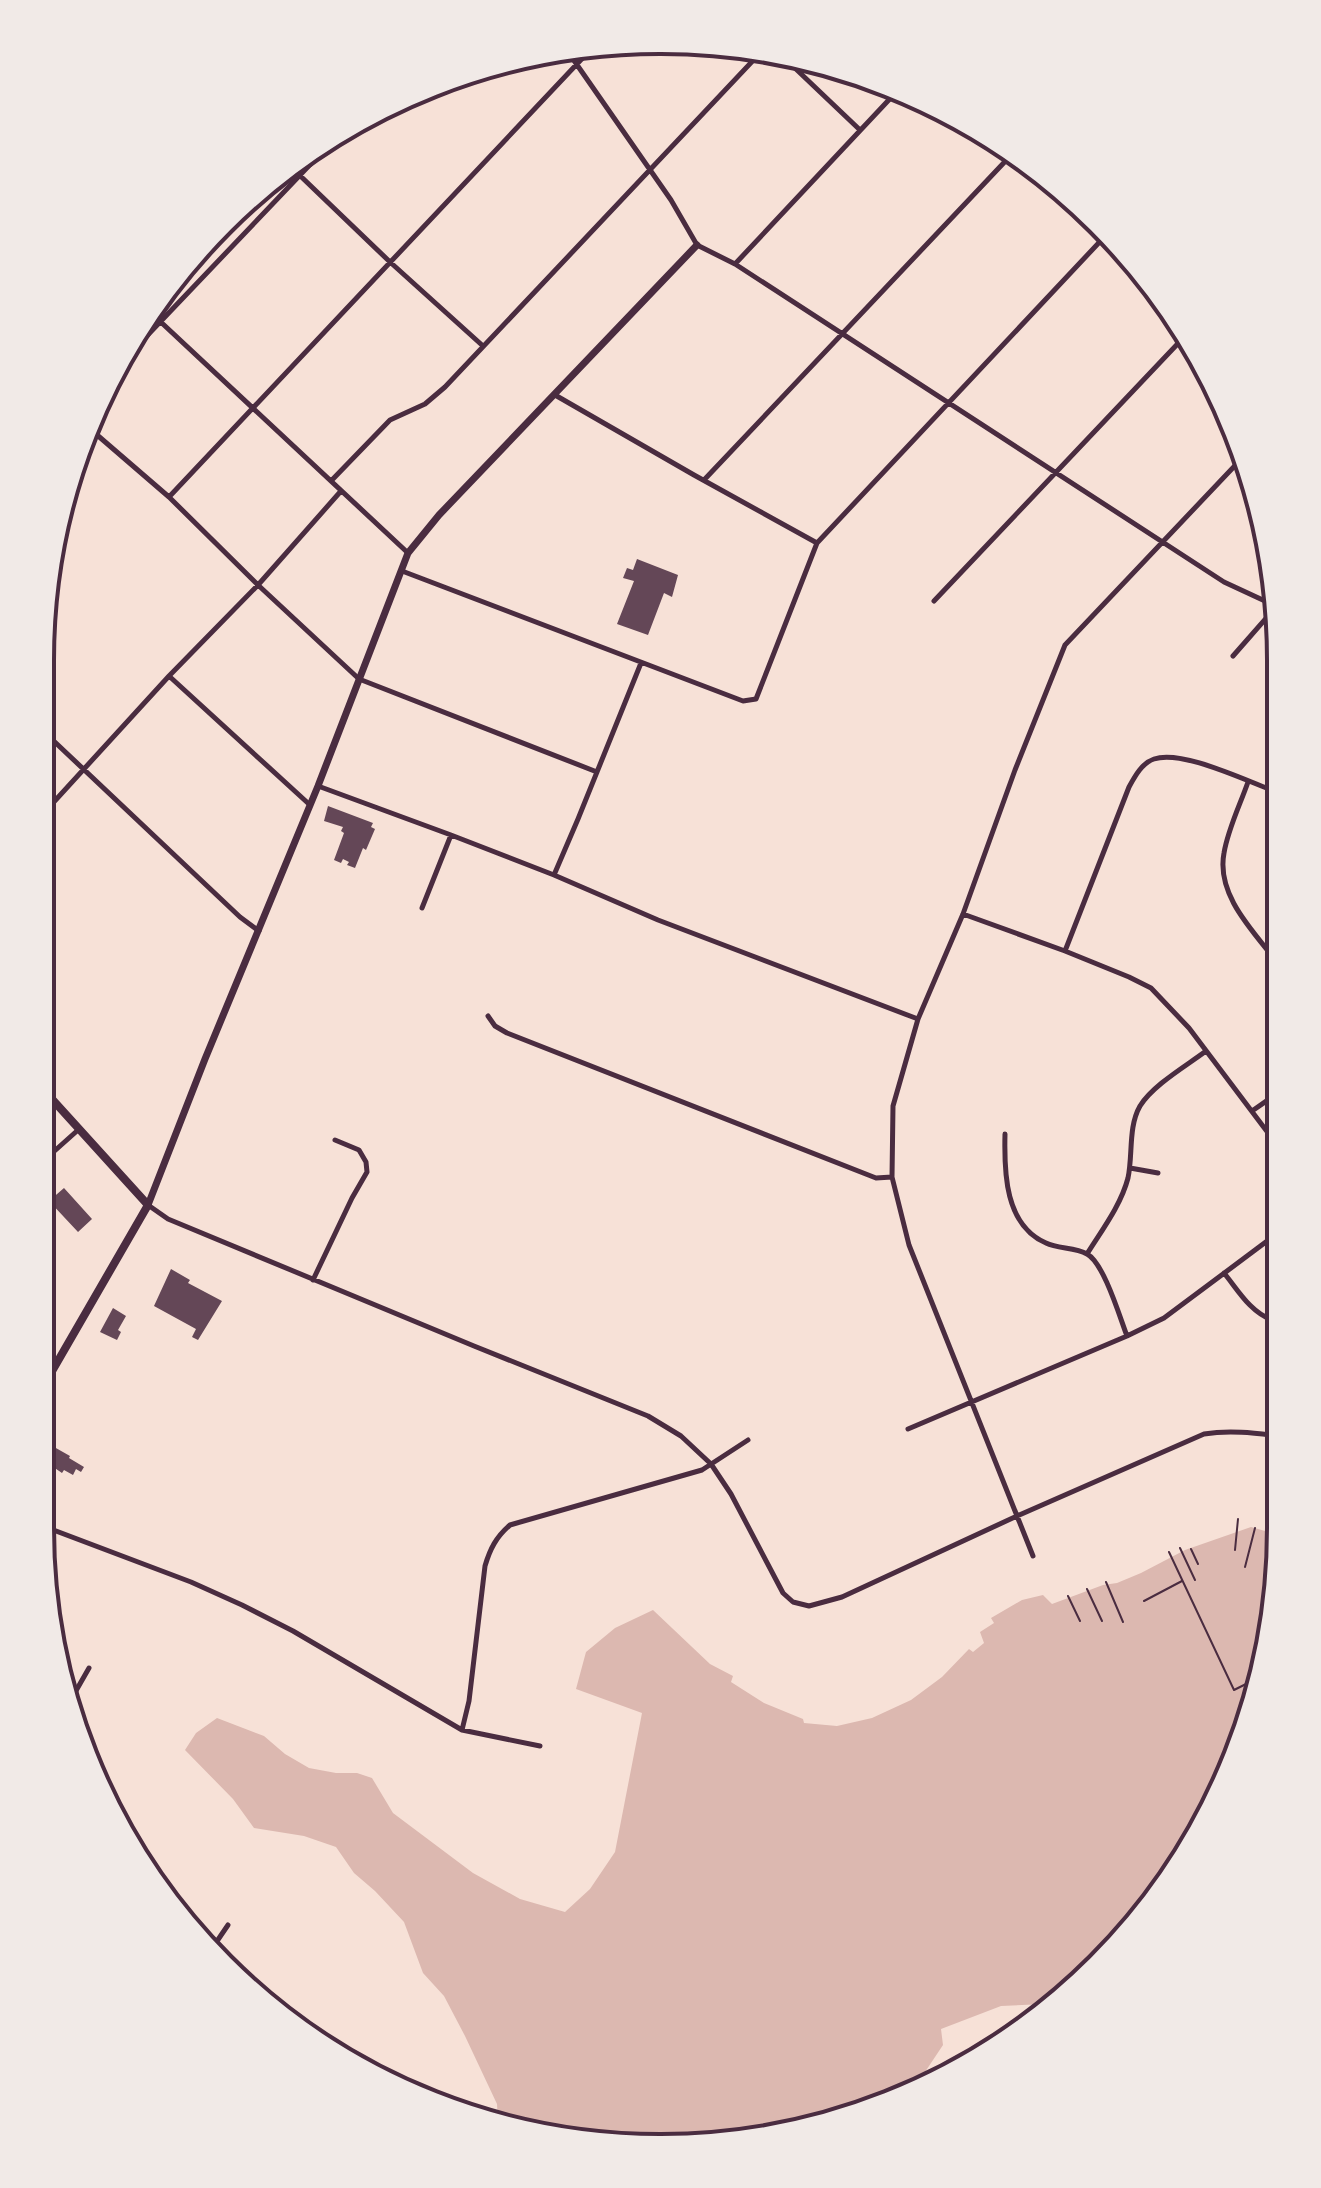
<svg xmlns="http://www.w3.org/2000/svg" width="1321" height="2188" font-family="'Exo 2',sans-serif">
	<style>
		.water { fill: #dcb8b0 }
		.building { fill: #644757 }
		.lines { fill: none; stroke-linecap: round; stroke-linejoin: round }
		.path { stroke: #4a2c40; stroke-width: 2 }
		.minor { stroke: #4a2c40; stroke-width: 5 }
		.tertiary { stroke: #4a2c40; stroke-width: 7 }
		.primary { stroke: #4a2c40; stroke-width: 8 }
		.rim { fill: none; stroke: #4a2c40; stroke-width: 4 }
	</style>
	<rect width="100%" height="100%" fill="#f7e1d7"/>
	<!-- water -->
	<path class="water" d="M1251,1527L1265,1531V1536L1280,1539V1569L1248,1727L1176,1873L1050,2007L1045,2004L1001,2006L941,2029L943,2045L917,2084L860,2115L660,2148L498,2121L497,2104L465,2036L444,1996L423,1973L404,1922L375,1891L354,1873L336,1847L304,1836L254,1828L233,1799L185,1750L196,1733L217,1718L264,1736L285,1754L309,1768L336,1773H357L372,1778L393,1813L473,1873L520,1899L565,1912L590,1889L615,1852L642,1713L576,1689L586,1652L615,1628L653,1610L710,1664L733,1676L731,1682L764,1703L803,1719L804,1723L837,1726L872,1718L911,1700L942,1677L969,1649L973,1652L984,1643L980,1632L994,1623L991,1618L1022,1600L1043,1595L1052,1604L1103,1585L1117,1583L1141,1573L1185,1550Z"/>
	<!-- building -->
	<path class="building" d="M637,559L678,575L672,597L664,593L648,635L617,624L634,581L623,578L627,568L633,570Z
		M328,806L373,823L371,827L375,829L366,850L363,848L355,868L347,865L349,862L343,859L341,863L334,860L344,833L341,831L343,827L324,821Z
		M64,1188L92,1219L78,1232L49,1201Z
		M171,1269L190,1280L188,1283L222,1301L198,1340L192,1337L196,1329L154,1306Z
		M113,1308L126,1316L118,1330L121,1332L117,1340L100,1332Z
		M47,1443L70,1456L69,1458L84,1467L81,1472L76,1469L73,1475L64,1470L62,1473L40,1458Z"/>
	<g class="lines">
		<!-- path -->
		<path class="path" d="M1180,1548L1195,1580
			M1191,1549L1198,1564
			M1235,1550L1238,1519
			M1169,1552L1234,1690L1250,1682
			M1245,1567L1255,1528
			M1264,1578L1272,1540
			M1106,1582L1123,1622
			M1087,1589L1102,1621
			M1068,1596L1080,1621
			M1144,1601L1182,1581"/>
		<!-- minor -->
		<path class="minor" d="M566,49L671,200L697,245L735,264L1224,582L1276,606
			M777,51L860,130
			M290,166L390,262L483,346
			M735,264L900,88
			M149,311L408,553
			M122,362L343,130
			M555,395L694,475L817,543
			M89,428L169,497L258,585L359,679L597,772
			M704,480L1014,152
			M331,481L390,420L425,404L445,387L763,50
			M169,497L593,47
			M402,571L743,701L756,699L817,543L1108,233
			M934,601L1186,335
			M1233,656L1276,607
			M169,676L310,805
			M41,729L240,917L259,931
			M1248,782C1240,805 1228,829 1224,853C1216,895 1253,931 1277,962
			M318,786L451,835L554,875L658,920L918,1019
			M41,816L169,676L258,585L341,491
			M554,875L578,819L641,663
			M422,908L451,835
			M963,914L1065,951L1129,977L1151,988L1189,1028L1278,1146
			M1065,951L1129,787C1135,776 1142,763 1154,759C1182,749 1248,782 1277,792
			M488,1016L495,1026L507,1033L876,1178L892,1177
			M1252,1111L1278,1093
			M1005,1134C1004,1173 1005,1225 1046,1243C1058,1249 1075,1247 1087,1254C1104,1263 1120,1318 1127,1336
			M41,1163L78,1130
			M1130,1168L1158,1173
			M148,1205L168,1219L474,1346L648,1416L681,1436L711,1464L731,1494L783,1593L793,1602L809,1606L842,1597L1017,1516L1204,1434C1230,1430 1254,1433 1279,1436
			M1087,1254C1102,1230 1121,1205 1128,1178C1133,1155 1128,1127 1140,1106C1153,1085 1186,1066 1206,1051
			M1224,1273C1238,1290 1250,1312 1272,1320
			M313,1280L352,1198L367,1172L366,1162L359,1150L335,1140
			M908,1429L1127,1336L1164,1318L1278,1233
			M40,1525L191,1582L242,1605L293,1631L462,1730L540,1746
			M1033,1556L909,1245L892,1177L893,1106L918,1019L963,914L1015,770L1065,645L1245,455
			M69,1703L89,1668
			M462,1730L469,1701L485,1566C490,1549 496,1537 510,1525L702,1470L748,1440
			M213,1947L228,1925
			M412,2091L417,2085"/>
		<!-- tertiary -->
		<path class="tertiary" d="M148,1205L205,1059L318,786L408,553L439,515L697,245"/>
		<!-- primary -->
		<path class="primary" d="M40,1392L148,1205L41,1087"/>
	</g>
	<!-- crop -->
	<path d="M0 0H1321V2188H0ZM660 54H661A606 606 0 0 1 1267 660V1528A606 606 0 0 1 661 2134H660A606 606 0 0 1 54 1528V660A606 606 0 0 1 660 54Z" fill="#f1eae7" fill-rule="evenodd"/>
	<path class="rim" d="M660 54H661A606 606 0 0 1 1267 660V1528A606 606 0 0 1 661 2134H660A606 606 0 0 1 54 1528V660A606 606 0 0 1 660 54Z"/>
</svg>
